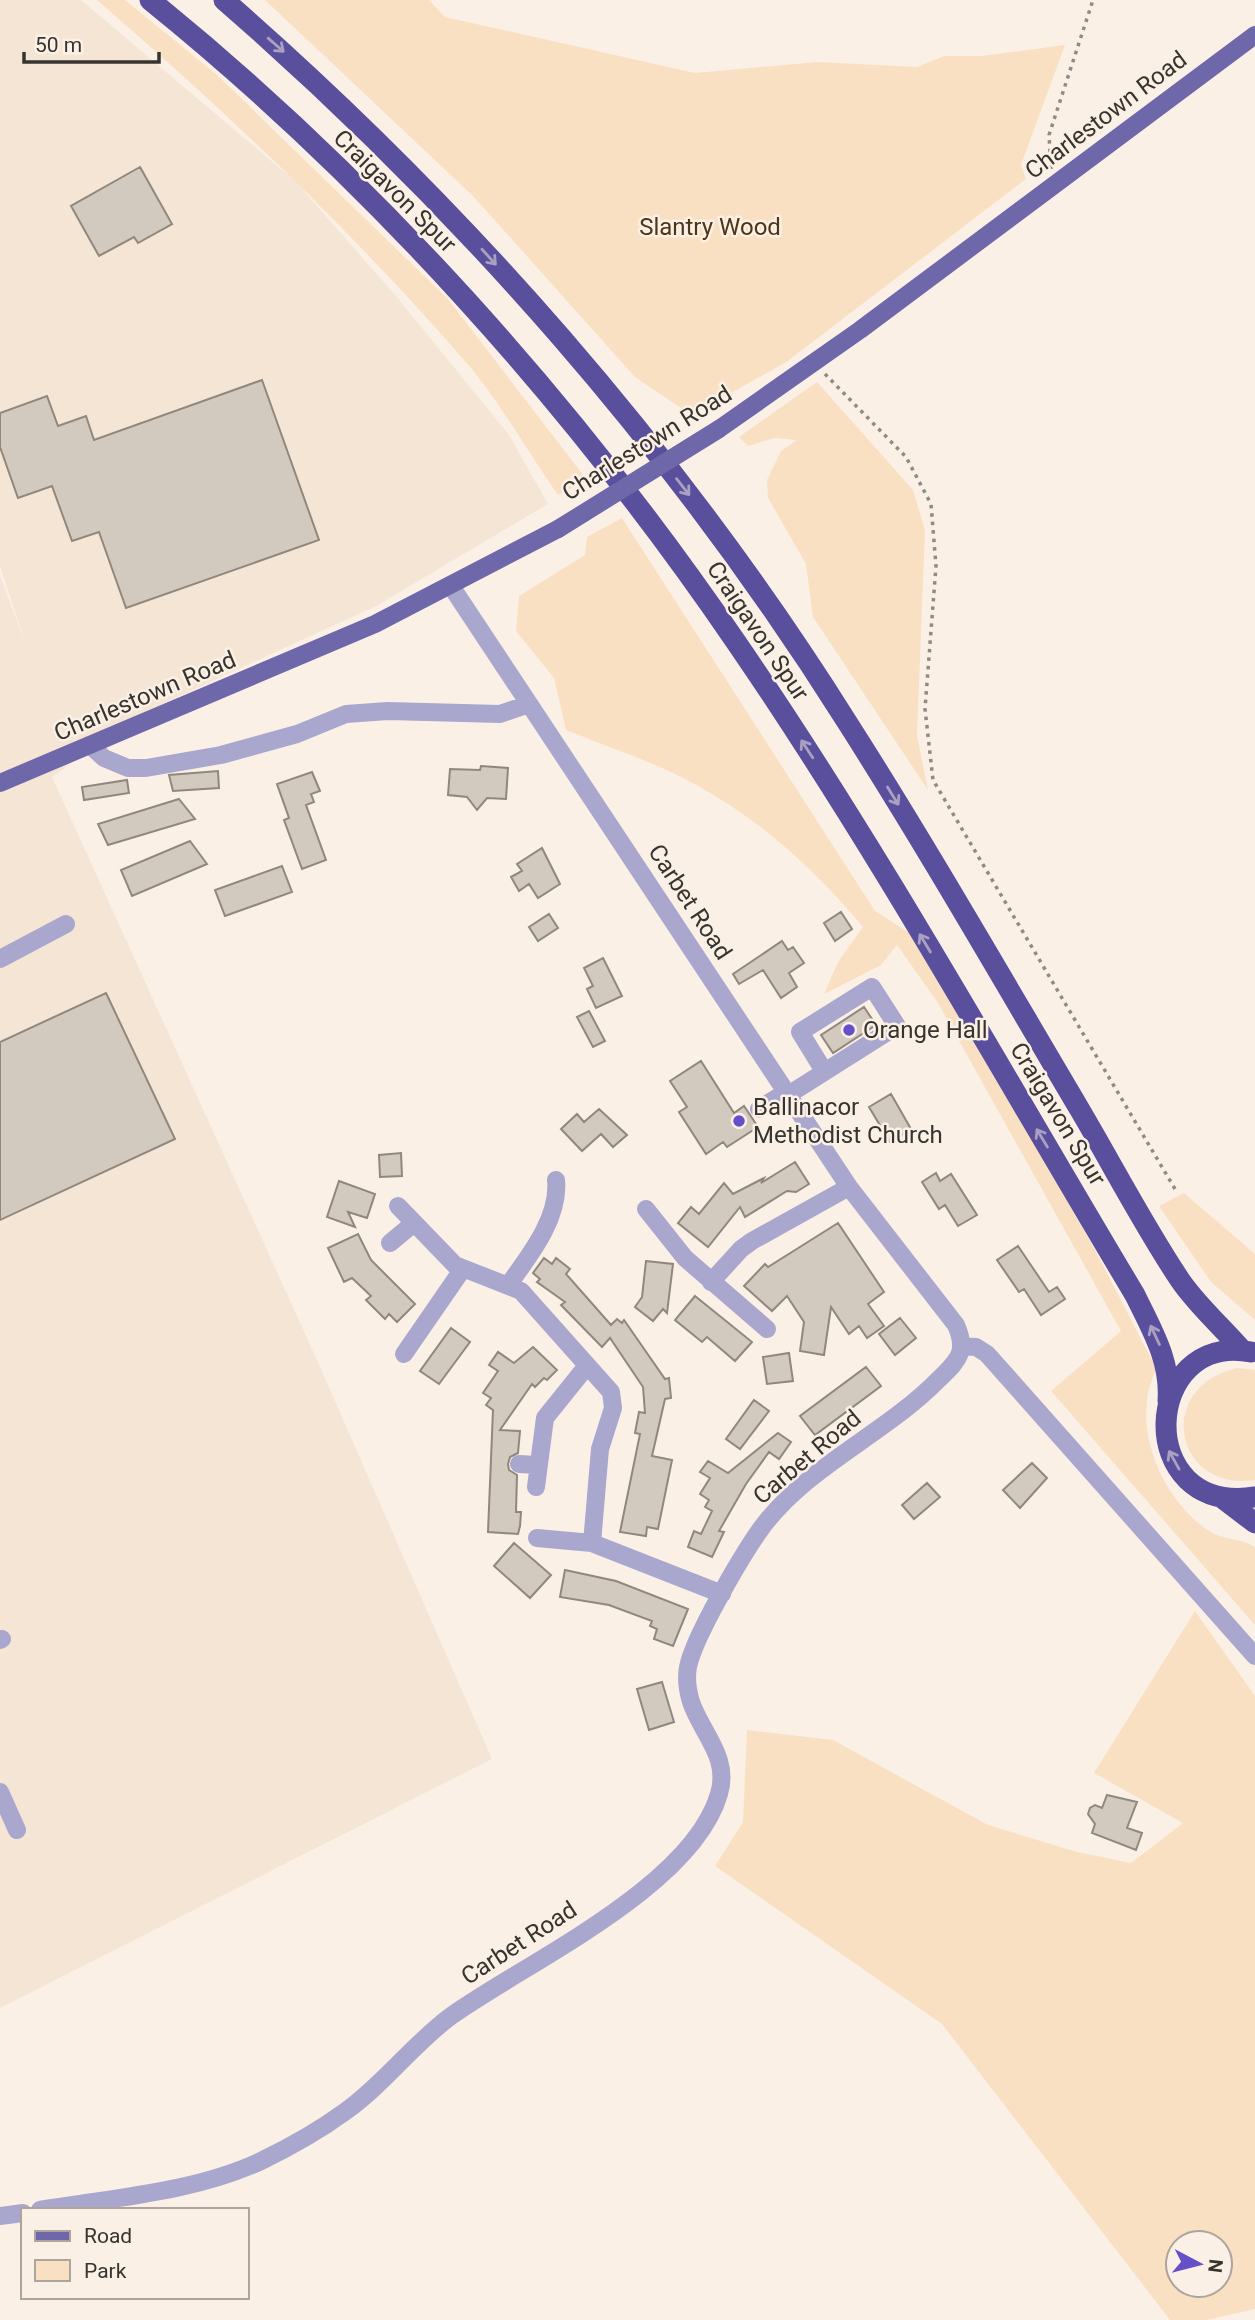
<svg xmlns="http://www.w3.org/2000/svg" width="1255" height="2320" font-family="Roboto,sans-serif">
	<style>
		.built { fill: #f5e5d4 }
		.green { fill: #f9e0c3; fill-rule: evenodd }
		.building { fill: #d3cabf; stroke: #90877d; stroke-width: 2 }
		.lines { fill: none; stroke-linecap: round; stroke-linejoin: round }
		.path { stroke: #918a83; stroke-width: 3.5; stroke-dasharray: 3.5 5; stroke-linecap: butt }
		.minor { stroke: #a9a7cd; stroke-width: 18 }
		.major { stroke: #6e67aa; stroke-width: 18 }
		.highway { stroke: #5a4f9d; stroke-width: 21 }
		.major-bridge { stroke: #6e67aa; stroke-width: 18 }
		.oneway { stroke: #aaa0c2 }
		.poi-dot { fill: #6650c9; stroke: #fbf0e6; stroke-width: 2.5 }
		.labels { text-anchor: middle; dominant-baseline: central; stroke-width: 5; stroke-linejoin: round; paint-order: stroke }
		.street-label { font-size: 24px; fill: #37342f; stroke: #fbf0e6 }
		.park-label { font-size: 24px; fill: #4f3514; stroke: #fbf0e6 }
		.poi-label { font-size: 24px; fill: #37342f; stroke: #fbf0e6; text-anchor: start }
	</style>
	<rect width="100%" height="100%" fill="#fbf0e6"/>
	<!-- built -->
	<path class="built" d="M0,0H81L295,181L396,296L509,435L548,504L376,606L66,748L72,763L52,777L317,1360L492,1759L0,2008V576L25,642L0,566Z"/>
	<!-- green -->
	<path class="green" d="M97,0H125L217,75L448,299L587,480L558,495C529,454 503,407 471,368C357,236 229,114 97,0Z
		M265,0H429L445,17L695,73L817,62L917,67L944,56H981L1065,45L1021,165L1026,179L785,363L691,415L635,377L473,196Z
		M817,382L913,490L925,530L917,735L928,790L813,617L806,564L768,498L767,480L781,451L797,440L774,438L748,446L739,437Z
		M622,518L875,911L908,932L966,1022L1096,1252L1156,1368C1153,1378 1148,1389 1147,1400C1141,1449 1169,1504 1209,1531C1222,1540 1242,1538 1255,1547V1625L1051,1391L1121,1331L938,1003L897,945L881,965L824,994L838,962L863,927C811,864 749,810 675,774C640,757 602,745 566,730L554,678L516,631L519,596L585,555L587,537Z
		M1184,1193L1255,1254V1320L1211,1282L1159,1206Z
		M1237,1368L1255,1370V1480C1174,1492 1154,1387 1237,1368Z
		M1195,1611L1255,1696V2309L1206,2320H1170L942,2024L715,1866L743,1822L747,1730L833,1740L988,1825L1077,1852L1131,1863L1183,1823L1094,1773ZM1178,2243H1220V2285H1178Z"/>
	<!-- building -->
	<path class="building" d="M140,167L172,224L138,243L134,237L99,256L71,206Z
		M262,380L319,540L126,608L99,532L72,541L52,486L18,498L0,447V413L47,396L58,426L86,416L94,440Z
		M481,766L508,768L506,799L487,798L477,810L467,797L448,795L450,769L480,770Z
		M218,771L219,788L173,791L169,775Z
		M312,772L320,791L311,794L314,802L306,805L326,860L302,869L284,820L289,818L277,784Z
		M127,780L129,793L84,800L82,787Z
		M179,799L195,819L108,845L98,824Z
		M190,841L207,864L132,896L121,870Z
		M542,848L560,884L538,898L529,884L519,891L511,877L522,871L517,864Z
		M282,866L292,892L225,916L215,890Z
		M841,912L852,929L835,941L824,923Z
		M549,914L558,928L538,941L529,927Z
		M782,941L788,950L793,947L804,963L789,973L797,987L781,998L763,970L739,984L733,974Z
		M603,958L622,996L596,1008L587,989L593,986L584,968Z
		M106,993L175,1139L0,1220V1042Z
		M864,1007L876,1025L833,1053L821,1035Z
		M589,1011L605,1041L593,1047L577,1017Z
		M701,1061L734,1113L744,1106L758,1127L727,1147L723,1142L706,1154L679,1112L687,1107L670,1081Z
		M891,1094L911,1129L890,1142L869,1107Z
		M599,1109L627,1135L613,1147L601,1134L582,1151L561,1129L577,1114L584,1122Z
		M401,1153L402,1176L380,1177L379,1155Z
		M795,1162L809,1184L796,1192L787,1191L745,1217L740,1207L708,1247L678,1223L691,1207L699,1214L724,1183L733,1194L764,1178L761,1183Z
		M936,1173L940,1181L951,1174L977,1215L958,1226L945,1205L939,1209L922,1182Z
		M339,1181L375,1194L367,1218L348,1212L355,1227L327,1217Z
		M838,1223L884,1292L868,1304L884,1326L867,1338L859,1326L849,1334L831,1307L824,1355L800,1351L804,1322L787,1296L772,1311L744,1286L765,1264L768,1267Z
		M358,1234L371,1260L415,1304L397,1322L389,1314L385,1319L366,1300L371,1296L352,1278L344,1282L328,1248Z
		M1018,1246L1049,1292L1057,1287L1065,1299L1041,1315L1024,1289L1019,1292L997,1260Z
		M544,1258L552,1264L556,1258L570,1269L566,1274L611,1325L617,1319L622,1323L624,1320L665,1379L669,1378L671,1398L665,1399L652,1456L672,1460L658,1529L647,1527L646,1536L620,1532L640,1434L635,1433L639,1412L645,1413L643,1387L610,1338L602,1347L561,1305L565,1302L537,1282L540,1279L533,1273Z
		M646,1261L673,1264L667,1313L663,1309L653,1321L635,1307L642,1297Z
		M695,1296L752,1342L735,1361L707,1337L702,1342L675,1320Z
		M900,1318L916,1338L895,1355L879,1334Z
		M451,1328L470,1342L439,1384L420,1371Z
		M533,1347L557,1370L547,1380L544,1378L535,1387L532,1384L500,1430L520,1431L518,1453L510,1457L508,1464L509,1470L517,1475L516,1512H521L520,1526L518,1534L488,1532L493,1410L486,1405L491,1398L483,1393L498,1371L489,1365L498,1352L514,1363Z
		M789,1353L793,1381L767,1384L763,1357Z
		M866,1367L881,1386L815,1435L800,1416Z
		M754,1400L769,1411L740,1449L726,1439Z
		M778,1433L791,1442L779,1459L769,1452L746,1484L719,1531L724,1532L712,1557L688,1547L694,1531L701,1534L712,1511L705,1507L709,1500L700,1494L710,1478L700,1472L708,1461L728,1473Z
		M1032,1463L1047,1478L1020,1508L1003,1490Z
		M927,1483L940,1497L914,1519L902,1505Z
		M514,1543L551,1575L530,1598L494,1566Z
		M565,1570L616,1581L688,1609L673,1646L654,1639L657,1629L650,1626L652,1621L609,1605L560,1597Z
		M662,1682L674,1722L649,1730L637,1689Z
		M1107,1795L1137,1802L1127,1828L1142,1833L1136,1850L1092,1833L1095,1824L1088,1814L1090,1808L1095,1805L1102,1808Z"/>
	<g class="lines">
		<!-- path -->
		<path class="path" d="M1051,169L1049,135L1093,0
			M825,374L906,457L931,504L936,566L925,709L933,780L1175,1189"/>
		<!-- minor -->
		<path class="minor" d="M91,746L104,758L128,768H146L221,755L297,734L346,714L388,711L500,714L529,704
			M0,959L66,924
			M788,1095L897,1026L872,987L800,1032L824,1071
			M759,1109L786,1092
			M398,1206L455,1265L521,1291L611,1392L613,1408L600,1449L592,1543L722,1594
			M646,1209L685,1258L767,1329
			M390,1243L414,1223
			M711,1282L741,1249L752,1241L849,1187
			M509,1284C530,1255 560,1217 556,1180
			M961,1346L976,1347L987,1354L1255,1656
			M404,1354L462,1270
			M519,1464L538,1465
			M536,1487L545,1418L586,1367
			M537,1538L592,1543
			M0,1640L2,1639
			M0,1792L17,1830
			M40,2210C112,2198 195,2192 261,2161C290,2147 320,2130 346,2111C384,2084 413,2044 451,2016C527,1962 692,1887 719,1794C730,1757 702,1734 691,1702C688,1692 686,1678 688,1667C694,1637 741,1557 760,1530C805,1467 884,1435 938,1380C946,1372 956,1364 960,1353C963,1343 960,1334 956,1325L849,1187L451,586
			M0,2216L23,2213"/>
		<!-- major -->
		<path class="major" d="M719,429L860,330L1255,35
			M0,783L375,624L558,529"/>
		<!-- highway -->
		<path class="highway" d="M150,0C373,180 574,405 736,642C880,852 1004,1076 1135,1295C1152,1330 1171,1361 1168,1401
			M224,0C464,209 677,452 847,722C928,849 1003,980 1080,1110C1113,1166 1144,1226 1180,1280C1197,1305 1222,1327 1242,1350
			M1251,1352C1142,1331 1132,1516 1255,1497
			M1222,1498L1255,1523"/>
		<!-- major-bridge -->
		<path class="major-bridge" d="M558,529L719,429"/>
	</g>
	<!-- one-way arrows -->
	<defs><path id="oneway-shaft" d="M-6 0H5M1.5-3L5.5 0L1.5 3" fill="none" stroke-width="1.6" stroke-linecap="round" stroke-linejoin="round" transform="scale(1.75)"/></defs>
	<g class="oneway">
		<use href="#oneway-shaft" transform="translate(276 45) rotate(41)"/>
		<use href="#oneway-shaft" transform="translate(489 257) rotate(48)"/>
		<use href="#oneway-shaft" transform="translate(683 487) rotate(52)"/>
		<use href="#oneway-shaft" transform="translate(807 749) rotate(-123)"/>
		<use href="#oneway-shaft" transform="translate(893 796) rotate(58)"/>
		<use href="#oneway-shaft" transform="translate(925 943) rotate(-121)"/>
		<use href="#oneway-shaft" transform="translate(1042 1138) rotate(-121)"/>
		<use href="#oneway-shaft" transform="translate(1155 1335) rotate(-115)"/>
		<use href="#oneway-shaft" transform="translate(1174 1460) rotate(-119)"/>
	</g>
	<!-- markers -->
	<g class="poi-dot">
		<circle cx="849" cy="1030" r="7"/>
		<circle cx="739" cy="1121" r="7"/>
	</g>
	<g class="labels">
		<!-- street labels -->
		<g class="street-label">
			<text transform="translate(1106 115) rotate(-37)">Charlestown Road</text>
			<text transform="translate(395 191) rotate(45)">Craigavon Spur</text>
			<text transform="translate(647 443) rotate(-32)">Charlestown Road</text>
			<text transform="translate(758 631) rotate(56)">Craigavon Spur</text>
			<text transform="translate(145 696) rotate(-23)">Charlestown Road</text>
			<text transform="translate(690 902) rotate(57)">Carbet Road</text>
			<text transform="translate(1058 1114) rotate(59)">Craigavon Spur</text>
			<text transform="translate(807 1457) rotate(-40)">Carbet Road</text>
			<text transform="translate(519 1943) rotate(-33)">Carbet Road</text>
		</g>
		<!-- park labels -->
		<g class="park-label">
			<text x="710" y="227">Slantry Wood</text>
		</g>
		<!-- poi labels -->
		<g class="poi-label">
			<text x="863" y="1030">Orange Hall</text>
			<text x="753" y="1107">Ballinacor<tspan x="753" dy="28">Methodist Church</tspan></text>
		</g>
	</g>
	<!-- legend -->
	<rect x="21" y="2208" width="228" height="91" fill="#fbf0e6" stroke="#ada59d" stroke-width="2"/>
	<rect x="35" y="2231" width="35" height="10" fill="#6e67aa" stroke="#ada59d" stroke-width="2"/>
	<text x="84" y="2243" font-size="21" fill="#37342f">Road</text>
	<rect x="35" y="2260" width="35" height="21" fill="#f9e0c3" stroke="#ada59d" stroke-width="2"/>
	<text x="84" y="2278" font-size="21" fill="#37342f">Park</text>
	<!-- north arrow -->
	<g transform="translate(1199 2264) rotate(97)"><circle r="33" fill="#fbf0e6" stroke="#ada59d" stroke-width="2"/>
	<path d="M0-5L12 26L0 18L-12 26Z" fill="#6650c9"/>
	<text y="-10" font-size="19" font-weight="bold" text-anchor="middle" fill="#37342f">N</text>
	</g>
	<!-- scale -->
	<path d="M24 52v10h135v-10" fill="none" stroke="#37342f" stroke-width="3.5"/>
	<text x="35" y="52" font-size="21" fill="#37342f" stroke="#fbf0e6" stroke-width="5" paint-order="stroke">50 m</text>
</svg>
